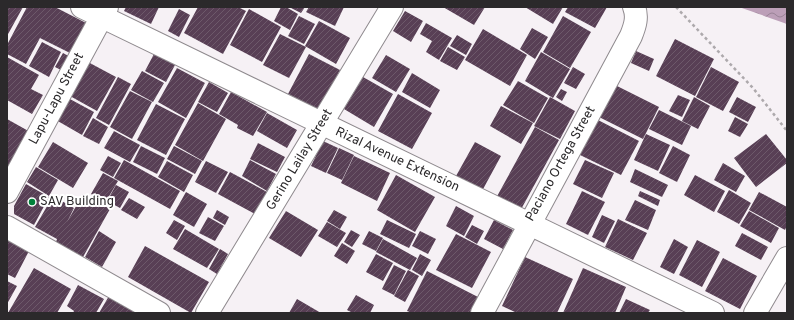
<svg xmlns="http://www.w3.org/2000/svg" width="794" height="320" font-family="Overpass,sans-serif">
	<style>
		.water { fill: url(#water-waves) }
		.building { fill: url(#building-hatch) }
		.lines { fill: none; stroke-linecap: round; stroke-linejoin: round }
		.minor-casing { stroke: #8f8a8e; stroke-width: 24 }
		.path { stroke: #ada9ac; stroke-width: 2.5; stroke-dasharray: 3 3; stroke-linecap: butt }
		.minor { stroke: #fff; stroke-width: 22 }
		.poi-dot { fill: #00813a; stroke: #fff; stroke-width: 1.5 }
		.labels { text-anchor: middle; dominant-baseline: central; stroke-width: 4; stroke-linejoin: round; paint-order: stroke }
		.street-label { font-size: 13px; fill: #2b292b; stroke: #fff }
		.poi-label { font-size: 13px; fill: #2b292b; stroke: #fff; text-anchor: start }
	</style>
	<defs>
		<pattern id="water-waves" width="16" height="10" patternUnits="userSpaceOnUse"><rect width="16" height="10" fill="#bc9fb8"/><path d="M0 5q4-4 8 0t8 0" fill="none" stroke="#998296"/></pattern>
		<pattern id="building-hatch" width="6" height="6" patternUnits="userSpaceOnUse"><rect width="6" height="6" fill="#583f55"/><path d="M-1 1l2-2M0 6l6-6M5 7l2-2" fill="none" stroke="#6d596a"/></pattern>
	</defs>
	<rect width="100%" height="100%" fill="#f6f1f5"/>
	<!-- water -->
	<path class="water" d="M739,7H787V24Z"/>
	<!-- building -->
	<path class="building" d="M7,7H23L7,36Z
		M27,7H55L86,23L70,53L40,38L26,64L7,54V45Z
		M126,7H159L151,24L124,11Z
		M198,7H238L246,11L223,54L184,33Z
		M281,7H286L298,14L290,30L274,21Z
		M289,7H305L301,13Z
		M309,7H344L335,26L306,12Z
		M443,7H485L474,25Z
		M525,7H563L553,24Z
		M568,7H607L595,28L565,12Z
		M179,9L190,15L179,37L168,31Z
		M249,9L281,27L262,62L230,45Z
		M405,11L423,21L411,42L393,31Z
		M299,16L315,24L304,44L288,36Z
		M563,16L591,32L570,68L543,52Z
		M319,21L350,38L336,64L305,46Z
		M426,23L452,38L439,60L426,52L432,41L420,34Z
		M532,28L548,37L535,59L520,49Z
		M483,29L527,55L510,86L465,60Z
		M280,34L306,47L289,78L263,65Z
		M457,35L472,44L466,55L450,46Z
		M675,39L714,59L695,96L656,76Z
		M42,42L61,52L49,77L29,66Z
		M448,47L465,57L457,70L440,61Z
		M636,51L654,59L649,71L631,63Z
		M541,52L570,69L553,98L525,81Z
		M63,53L76,60L69,74L55,67Z
		M154,54L175,65L166,82L145,71Z
		M309,54L340,70L319,110L288,94Z
		M386,55L410,69L396,92L372,78Z
		M7,57L39,75L31,89L43,95L32,114L7,100Z
		M88,62L116,77L97,111L70,96Z
		M573,67L585,74L576,89L564,83Z
		M711,67L739,82L723,111L696,97Z
		M177,68L205,83L186,118L158,102Z
		M142,71L164,83L153,102L131,90Z
		M412,73L440,90L430,108L402,92Z
		M118,77L131,84L109,125L96,118Z
		M363,77L393,94L374,127L344,109Z
		M518,81L548,98L534,123L503,105Z
		M209,82L228,93L217,112L198,102Z
		M613,84L659,107L643,139L597,116Z
		M561,89L567,92L562,101L556,97Z
		M130,91L152,102L132,139L110,127Z
		M231,92L267,112L253,136L237,128L238,125L219,114Z
		M398,94L432,113L412,149L378,131Z
		M678,95L690,100L682,117L669,111Z
		M550,97L575,111L560,139L534,126Z
		M694,97L710,106L698,129L682,121Z
		M737,97L756,107L748,122L729,112Z
		M68,98L94,112L82,135L56,120Z
		M198,103L226,119L203,161L175,145Z
		M156,104L185,119L166,155L137,140Z
		M501,106L533,123L521,144L490,126Z
		M659,110L691,126L682,145L649,129Z
		M267,113L297,130L287,148L257,131Z
		M735,117L748,124L740,137L728,131Z
		M93,118L108,127L99,144L83,136Z
		M7,119L32,133L7,176Z
		M596,119L639,141L621,175L578,154Z
		M535,127L559,140L519,213L495,200Z
		M114,131L140,145L130,162L104,148Z
		M646,134L670,145L658,171L634,160Z
		M766,134L787,160V163L756,187L734,158Z
		M323,141L338,148L326,173L311,166Z
		M53,142L88,163L73,188L38,167Z
		M475,142L501,156L482,191L456,176Z
		M258,143L285,157L277,172L250,159Z
		M141,146L165,158L157,174L133,162Z
		M174,146L202,161L195,174L167,159Z
		M673,146L690,155L677,182L659,173Z
		M339,148L354,155L342,180L327,173Z
		M108,156L121,163L113,177L100,170Z
		M354,156L390,173L377,201L341,183Z
		M124,160L180,191L170,209L114,178Z
		M250,160L276,174L267,191L242,176Z
		M585,160L614,173L602,198L573,184Z
		M167,161L193,175L184,192L158,177Z
		M206,161L228,172L216,193L195,182Z
		M723,163L745,176L736,192L714,180Z
		M36,167L58,180L49,196L27,182Z
		M635,169L668,185L662,197L630,182Z
		M230,172L267,192L255,214L218,194Z
		M103,173L118,181L105,203L91,194Z
		M396,175L435,197L415,232L377,210Z
		M695,175L725,191L714,212L684,195Z
		M26,184L49,197L34,225L14,214V206Z
		M116,185L129,192L120,208L107,201Z
		M729,190L751,203L739,224L717,212Z
		M582,191L605,202L588,235L566,224Z
		M640,191L660,200L658,206L638,196Z
		M186,192L207,204L194,227L173,215Z
		M759,192L787,207V226L785,230L749,210Z
		M83,194L110,209L83,257L56,242L57,239L35,227L53,196L74,208L67,222Z
		M129,198L145,207L137,219L121,210Z
		M635,200L656,210L648,230L625,220Z
		M456,206L474,216L464,236L446,226Z
		M217,210L229,217L225,225L213,218Z
		M334,210L347,217L340,229L327,221Z
		M286,211L318,230L301,257L269,238Z
		M749,211L779,228L771,243L740,226Z
		M602,215L615,221L604,243L592,237Z
		M208,217L224,226L215,241L199,233Z
		M618,219L647,233L633,260L605,247Z
		M174,220L185,226L177,240L166,233Z
		M387,220L416,234L409,248L380,234Z
		M494,220L513,230L503,249L484,239Z
		M327,222L346,233L337,247L318,236Z
		M472,225L484,231L477,244L465,237Z
		M185,229L219,249L207,268L173,249Z
		M351,230L360,235L352,247L344,242Z
		M99,231L116,242L102,267L85,257Z
		M369,231L383,238L376,251L362,244Z
		M420,231L436,239L428,254L412,246Z
		M742,233L768,247L761,260L735,246Z
		M456,234L491,252L472,288L436,270Z
		M383,239L417,258L410,270L376,252Z
		M674,239L688,247L674,274L660,267Z
		M7,240L29,251L15,278L7,274Z
		M697,240L720,252L702,287L679,275Z
		M342,243L355,251L347,264L334,256Z
		M145,246L209,282L191,313L128,277Z
		M220,249L228,254L217,274L209,269Z
		M376,254L393,263L383,281L366,272Z
		M420,254L431,260L422,276L412,270Z
		M525,257L573,279L557,313H517L502,306Z
		M723,258L757,276L740,309L705,291Z
		M394,265L406,271L394,295L382,289Z
		M34,268L71,289L57,313H8Z
		M583,268L626,287L615,313H563Z
		M408,270L419,276L405,302L394,296Z
		M427,271L478,297L470,313H412L407,311Z
		M7,281L17,286L7,304Z
		M78,285L104,299L96,313H73L74,311L67,306Z
		M356,295L374,305L370,313H353L347,310Z
		M109,296L137,312L136,313H99Z
		M297,299L321,313H289Z
		M626,299L650,310L648,313H619Z"/>
	<g class="lines">
		<defs>
			<path id="minor" d="M82,7L713,313
				M7,192L107,7
				M7,227L159,313
				M207,313L392,7
				M482,313L631,36C635,26 638,17 634,7
				M755,313L787,258"/>
		</defs>
		<!-- minor casing -->
		<use href="#minor" class="minor-casing"/>
		<!-- path -->
		<path class="path" d="M676,7L753,88L787,131"/>
		<!-- minor -->
		<use href="#minor" class="minor"/>
	</g>
	<!-- markers -->
	<circle class="poi-dot" cx="32" cy="202" r="4"/>
	<g class="labels">
		<!-- street labels -->
		<g class="street-label">
			<text transform="translate(57 99) rotate(-62)">Lapu-Lapu Street</text>
			<text transform="translate(300 160) rotate(-59)">Gerino Lailay Street</text>
			<text transform="translate(397 160) rotate(25)">Rizal Avenue Extension</text>
			<text transform="translate(561 164) rotate(-61)">Paciano Ortega Street</text>
		</g>
		<!-- poi labels -->
		<g class="poi-label">
			<text x="40" y="202">SAV Building</text>
		</g>
	</g>
	<!-- border -->
	<rect width="794" height="320" fill="none" stroke="#2b292b" stroke-width="16"/>
</svg>
